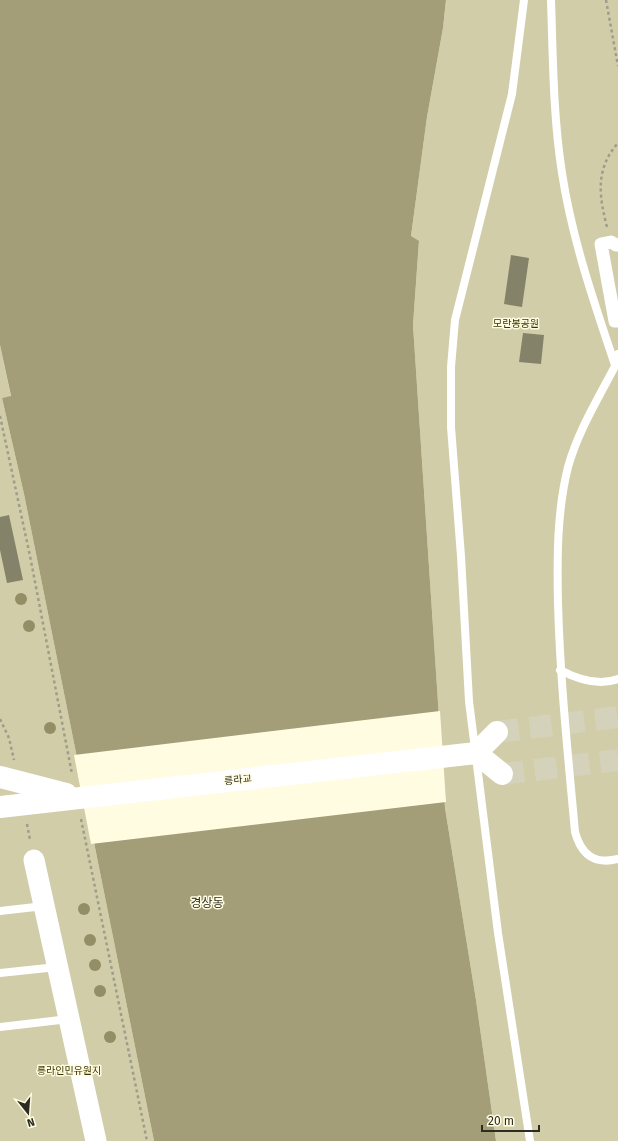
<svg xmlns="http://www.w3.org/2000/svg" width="618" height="1141" font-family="'Fira Sans','Noto Sans KR',sans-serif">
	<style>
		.green { fill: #d1cda9 }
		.water { fill: #a39e78 }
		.pier { fill: #fffce1 }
		.building { fill: #85826a }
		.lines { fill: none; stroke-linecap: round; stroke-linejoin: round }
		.secondary-tunnel { stroke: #d5d2bb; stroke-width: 22; stroke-dasharray: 22 11; stroke-linecap: butt }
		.path { stroke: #9f9d8a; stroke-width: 2.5; stroke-dasharray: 3 3; stroke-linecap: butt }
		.service { stroke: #fff; stroke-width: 8 }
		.pedestrian { stroke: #fff; stroke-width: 13 }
		.tertiary { stroke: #fff; stroke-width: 21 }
		.secondary { stroke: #fff; stroke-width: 22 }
		.tree { fill: #938e66 }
		.labels { text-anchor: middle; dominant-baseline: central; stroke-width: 3; stroke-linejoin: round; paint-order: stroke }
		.park-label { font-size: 10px; fill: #3a3401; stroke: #fffce1 }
		.street-label { font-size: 10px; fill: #2d2c22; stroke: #fffce1 }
		.quarter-label { font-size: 12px; fill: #2d2c22; stroke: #fffce1 }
	</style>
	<rect width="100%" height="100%" fill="#fffce1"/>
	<!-- green -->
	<path class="green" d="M446,0H618V1141H496L476,1000L445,808L413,325L419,242L411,236L427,117L443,28Z
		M0,345L11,397L2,398L24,494L154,1141H0Z"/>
	<!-- water -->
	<path class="water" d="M0,0H446L443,28L427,117L411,236L419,241L413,325L445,808L476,1000L496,1141H154L24,494L2,398L11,396L0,345Z"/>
	<!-- pier -->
	<path class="pier" d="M440,711L446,802L91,844L74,755Z"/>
	<!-- building -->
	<path class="building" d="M511,255L529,258L522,307L504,304Z
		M523,333L544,335L541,364L519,362Z
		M9,515L23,580L7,583L0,550V517Z"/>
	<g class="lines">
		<!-- secondary-tunnel -->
		<path class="secondary-tunnel" d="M497,732L618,717
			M502,774L618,760"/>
		<!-- path -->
		<path class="path" d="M606,0L618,66
			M607,227C599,196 595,169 618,143
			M0,416L30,556L72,774
			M0,719L9,738L14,760
			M81,819L147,1141
			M27,824L30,840"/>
		<!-- service -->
		<path class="service" d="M524,0L512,94L455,320L451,367V427L461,556L469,701L498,933L530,1141
			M551,0C553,57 553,116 562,173C572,239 594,302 615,365
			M618,354L615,366C598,399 578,431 568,467C557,511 557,558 558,603C560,679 568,755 575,832C581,854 594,865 618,859
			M560,670C577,679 599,686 618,679
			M0,911L44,906
			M0,973L57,967
			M0,1027L69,1019"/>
		<!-- pedestrian -->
		<path class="pedestrian" d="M618,245H616L611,242L601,244L615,321H618"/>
		<!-- tertiary -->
		<path class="tertiary" d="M34,860L96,1141"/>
		<!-- secondary -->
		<path class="secondary" d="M476,753L502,774
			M476,753L497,732
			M0,777L66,794
			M0,807L476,753"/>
	</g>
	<!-- trees -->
	<g class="tree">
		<circle cx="21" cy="599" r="6"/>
		<circle cx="29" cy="626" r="6"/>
		<circle cx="50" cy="728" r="6"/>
		<circle cx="84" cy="909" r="6"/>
		<circle cx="90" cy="940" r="6"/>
		<circle cx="95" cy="965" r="6"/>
		<circle cx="100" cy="991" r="6"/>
		<circle cx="110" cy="1037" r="6"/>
	</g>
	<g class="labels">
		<!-- park labels -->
		<g class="park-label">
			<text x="516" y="324">모란봉공원</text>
			<text x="69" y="1071">릉라인민유원지</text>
		</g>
		<!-- street labels -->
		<g class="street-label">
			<text transform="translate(238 780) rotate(-6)">릉라교</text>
		</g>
		<!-- quarter labels -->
		<g class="quarter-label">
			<text x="207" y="903">경상동</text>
		</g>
	</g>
	<!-- north arrow -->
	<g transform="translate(28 1113) rotate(163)" stroke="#fffce1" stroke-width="3" paint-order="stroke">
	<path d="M0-3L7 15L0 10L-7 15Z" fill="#2d2c22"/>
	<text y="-6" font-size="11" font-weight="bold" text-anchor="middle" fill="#2d2c22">N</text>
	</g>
	<!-- scale -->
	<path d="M482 1125v6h57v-6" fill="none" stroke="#2d2c22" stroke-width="2"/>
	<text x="488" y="1125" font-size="12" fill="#2d2c22" stroke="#fffce1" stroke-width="3" paint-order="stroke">20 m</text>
</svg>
